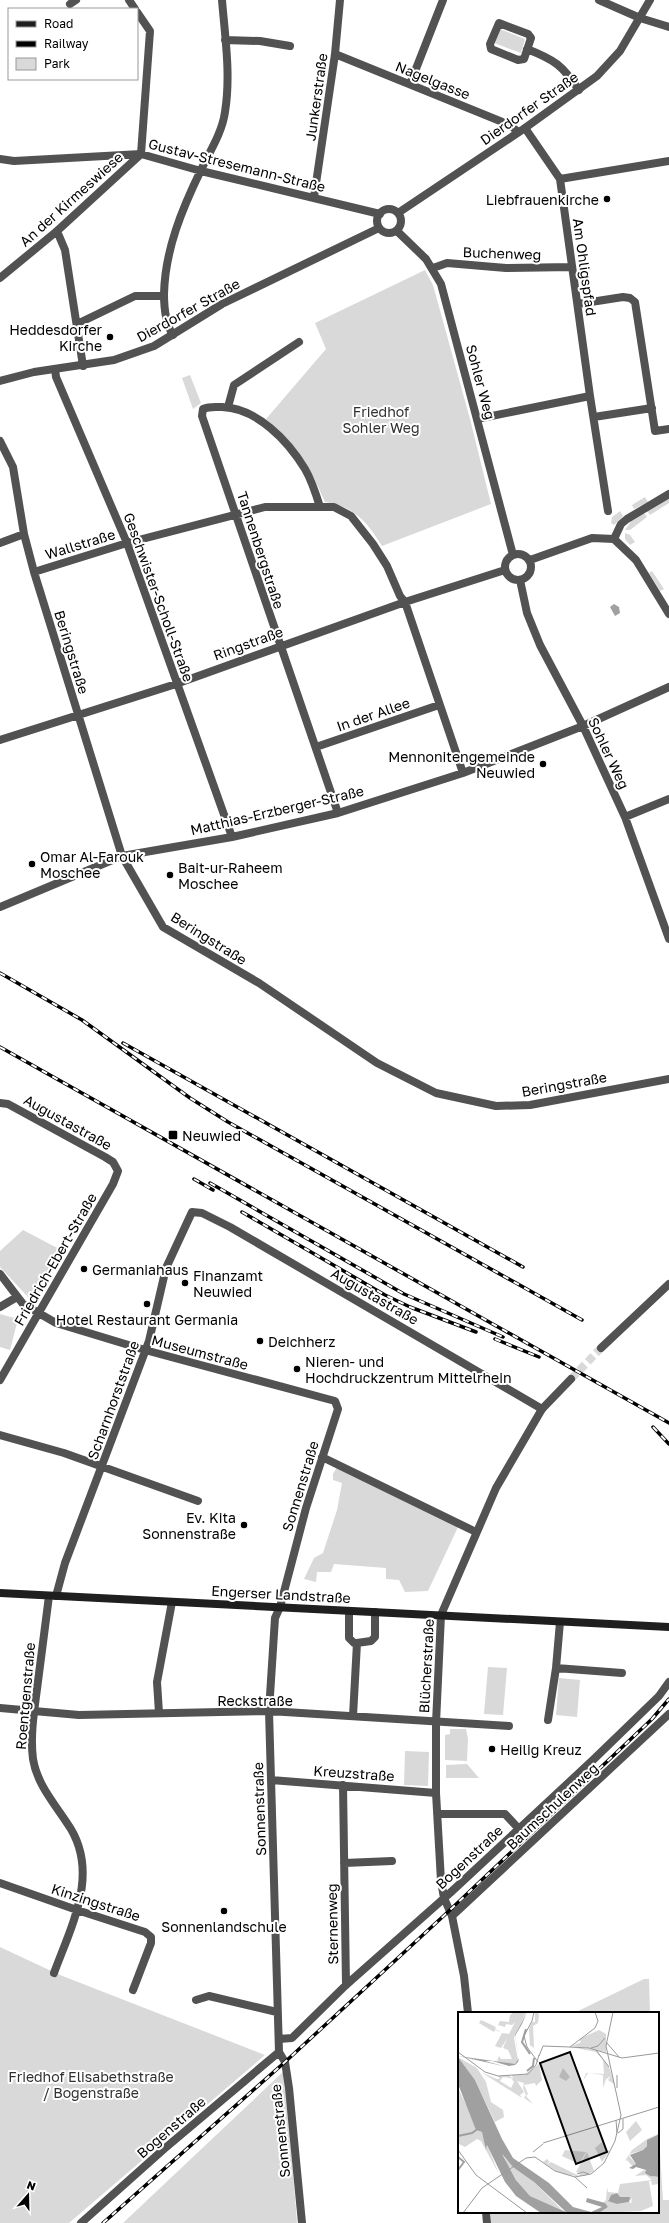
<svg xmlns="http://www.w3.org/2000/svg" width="669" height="2223" font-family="'Golos Text',sans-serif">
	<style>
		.green { fill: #d9d9d9 }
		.water { fill: #a0a0a0 }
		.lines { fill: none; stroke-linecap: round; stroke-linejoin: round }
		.tertiary-tunnel { stroke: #d9d9d9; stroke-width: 8; stroke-dasharray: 8 4; stroke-linecap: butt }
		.minor { stroke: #525252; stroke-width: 8 }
		.tertiary { stroke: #525252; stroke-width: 8 }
		.secondary { stroke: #1f1f1f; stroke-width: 8 }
		.rail-casing { stroke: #000; stroke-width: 3.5 }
		.rail { stroke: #fff; stroke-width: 2; stroke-dasharray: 6; stroke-linecap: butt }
		.poi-dot { fill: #000; stroke: #fff; stroke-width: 1.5 }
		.labels { text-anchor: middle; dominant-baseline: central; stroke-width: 4; stroke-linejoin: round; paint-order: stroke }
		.street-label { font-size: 14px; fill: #000; stroke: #fff }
		.poi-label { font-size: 14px; fill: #000; stroke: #fff; text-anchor: start }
		.park-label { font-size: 14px; fill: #303030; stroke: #fff }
		.inset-river { fill: none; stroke: #a0a0a0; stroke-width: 2 }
		.inset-road { fill: none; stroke: #999; stroke-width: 1 }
		.view { fill: #000; fill-opacity: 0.15; stroke: #000; stroke-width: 2 }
		.inset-edge { fill: none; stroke: #000; stroke-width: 2 }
	</style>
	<rect width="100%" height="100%" fill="#fff"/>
	<!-- green -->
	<path class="green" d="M500,29L525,39L521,53L494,43Z
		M425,270L433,285L470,419L491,504L382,546C367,522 354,506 325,502C309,465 297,445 266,419L326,349L315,323Z
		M190,375L201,403L193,409L182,378Z
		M645,497L648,502L634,509L632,505Z
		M669,498V503L650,515L647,511Z
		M620,511L623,516L614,525L611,523L612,517Z
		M644,513L647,517L630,530H625L632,520Z
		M625,533L630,535L635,542L630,545L625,539Z
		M652,571L664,589L660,591L649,573Z
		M23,1230L63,1251L37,1297H28L0,1267V1251Z
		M0,1314L18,1319L10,1350L0,1347Z
		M337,1467L458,1527L428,1591L405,1592L399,1580L386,1579V1568L334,1564L331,1572H317L316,1582L304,1579L314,1558L323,1553L337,1510L342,1483L333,1480V1474Z
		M488,1667L507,1668L503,1715L484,1714Z
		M559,1678L580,1680L577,1717L556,1715Z
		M450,1729H466L468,1739L467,1761L445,1760V1735L450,1734Z
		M405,1751L429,1752L428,1786L404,1785Z
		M467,1764L479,1778H446V1765Z
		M0,1947L60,1975L265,2055L69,2223H0Z
		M644,1979H649L650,2013H574Z
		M285,2070L297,2223H123Z
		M658,2121L663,2200H669V2223H491V2212H658Z"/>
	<!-- water -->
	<path class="water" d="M614,604L619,607L620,613L615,616L610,607Z"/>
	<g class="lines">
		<!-- tertiary-tunnel -->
		<path class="tertiary-tunnel" d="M571,1379L601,1348"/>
		<!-- minor -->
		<path class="minor" d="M129,0L135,9
			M599,0L640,18L669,27
			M70,4L76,0
			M499,23L528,34L531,38L524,59L518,60L491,49L490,44Z
			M225,40L260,41L290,46
			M527,49C555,60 562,65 579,90
			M335,54L510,125L518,132
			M410,84L443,0
			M0,159L14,161L141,154L201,171L380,214
			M560,179L669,161
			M314,197L335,54L340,0
			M57,231L65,250L83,366
			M397,231L426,259L441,284L513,555
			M433,268L447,263L506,268L572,267
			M0,278L57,231L141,154L150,31L137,12
			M578,304L623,297L630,298L635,302L655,431L669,429
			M77,324L135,296H164
			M173,335C165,323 164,308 164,294C165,250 182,209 201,170C210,151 222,133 225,112C231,75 225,37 222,0
			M55,369L56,377L127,543L232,837
			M590,396L608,511
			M228,407L234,385L299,342
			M594,417L652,408
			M477,419L590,396L560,179L525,128
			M0,441L13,467L24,534L34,572L122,856L163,927L259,983L377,1063L436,1093L496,1106L530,1105L669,1079
			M614,539L621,524L627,519L669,494
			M0,543L24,534
			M505 567a13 13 0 1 1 26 0a13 13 0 1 1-26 0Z
			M530,560L592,538L614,539L636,560L669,614
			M34,572L127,543L265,507H320
			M520,580L527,613L540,645L583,726L625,817L669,939
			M0,740L176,684L405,602L505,570
			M316,747L439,705
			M338,813L202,416L203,409C210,406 215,407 222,407C257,408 288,441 305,469C312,481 316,494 320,507H334L351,516L373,544L387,566L400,596L405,602L463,773
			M625,817L669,799
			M0,907L122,856L232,837L338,813L463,773L583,726L669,687
			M0,1103L8,1104L105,1157L113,1162L118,1171L113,1184L0,1380
			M0,1274L23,1304L56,1323L145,1350L335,1401L338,1409L306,1508L280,1607L275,1618L269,1711L279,2052L285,2062L289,2088L302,2223
			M0,1307L17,1297
			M0,1435L64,1453L198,1501
			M322,1457L476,1532
			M49,1596C45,1627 41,1658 37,1689C34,1712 30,1736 33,1759C37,1784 54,1803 67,1823C101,1871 72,1924 54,1973
			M56,1596L65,1563L149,1341L166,1268L192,1212L202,1213L230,1227L542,1409
			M349,1611V1638L354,1643H357L353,1716
			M441,1615L436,1723V1793L441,1881L444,1898L452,1916L464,1976L468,2013
			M357,1643L371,1641L375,1637V1612
			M556,1668L622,1673
			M0,1708L79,1715L269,1711L509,1726
			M159,1713L157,1682L172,1602
			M548,1720L556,1668L560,1622
			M271,1780L436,1793
			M343,1785L346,1985
			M438,1814H505L519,1829
			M344,1863L392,1861
			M0,1883L77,1910L145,1932L151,1937V1943L133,1990
			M452,1916L669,1714
			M196,2000L209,1996L277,2012
			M279,2039L292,2038L346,1985L450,1893L594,1759L659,1696L669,1682
			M486,2212L487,2223
			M81,2223L164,2149L279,2052"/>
		<!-- tertiary -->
		<path class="tertiary" d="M377 221a12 12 0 1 1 24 0a12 12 0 1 1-24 0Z
			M398,213L525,128L597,76L620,51L650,0
			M0,381L34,372L114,360L154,346L222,304L379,228
			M601,1348L669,1284
			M441,1615L496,1488L542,1409L571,1379"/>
		<!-- secondary -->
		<path class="secondary" d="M0,1593L669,1627"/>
		<defs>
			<path id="rail" d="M0,973L82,1020L190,1098L228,1122L582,1320
				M123,1043L523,1267
				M0,1047L669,1423
				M194,1179L213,1190
				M210,1183L404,1294L503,1337
				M242,1212L385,1295L410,1307L476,1332
				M495,1339L539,1357
				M653,1427L669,1444
				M103,2223L285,2062L450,1910L652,1719L669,1699"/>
		</defs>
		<!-- rail casing -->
		<use href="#rail" class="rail-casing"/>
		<!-- rail -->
		<use href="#rail" class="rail"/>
	</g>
	<!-- markers -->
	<g class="poi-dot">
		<circle cx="607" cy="199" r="4"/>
		<circle cx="110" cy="337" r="4"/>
		<circle cx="543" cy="764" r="4"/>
		<circle cx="32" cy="864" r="4"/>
		<circle cx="170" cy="875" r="4"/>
		<rect x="168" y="1130" width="10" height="10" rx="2"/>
		<circle cx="84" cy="1269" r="4"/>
		<circle cx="185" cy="1283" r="4"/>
		<circle cx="147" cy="1304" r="4"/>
		<circle cx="260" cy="1341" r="4"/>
		<circle cx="297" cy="1369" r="4"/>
		<circle cx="244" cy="1525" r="4"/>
		<circle cx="492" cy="1749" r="4"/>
		<circle cx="224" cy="1911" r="4"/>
	</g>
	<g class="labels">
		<!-- street labels -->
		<g class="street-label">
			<text transform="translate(433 80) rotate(22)">Nagelgasse</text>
			<text transform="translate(316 97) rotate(-82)">Junkerstraße</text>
			<text transform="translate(529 108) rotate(-35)">Dierdorfer Straße</text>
			<text transform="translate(237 165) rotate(14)">Gustav-Stresemann-Straße</text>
			<text transform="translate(71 199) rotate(-42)">An der Kirmeswiese</text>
			<text transform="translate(502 253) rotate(2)">Buchenweg</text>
			<text transform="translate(585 267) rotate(82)">Am Ohligspfad</text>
			<text transform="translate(188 310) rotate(-29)">Dierdorfer Straße</text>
			<text transform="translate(481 382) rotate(75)">Sohler Weg</text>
			<text transform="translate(80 544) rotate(-17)">Wallstraße</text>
			<text transform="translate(261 550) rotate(72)">Tannenbergstraße</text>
			<text transform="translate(159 597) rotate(70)">Geschwister-Scholl-Straße</text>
			<text transform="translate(248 643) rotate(-20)">Ringstraße</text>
			<text transform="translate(72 652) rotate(73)">Beringstraße</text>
			<text transform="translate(373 714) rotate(-19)">In der Allee</text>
			<text transform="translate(609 753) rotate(65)">Sohler Weg</text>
			<text transform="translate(277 810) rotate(-13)">Matthias-Erzberger-Straße</text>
			<text transform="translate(209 938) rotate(32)">Beringstraße</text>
			<text transform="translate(564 1084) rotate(-10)">Beringstraße</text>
			<text transform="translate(68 1122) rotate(29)">Augustastraße</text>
			<text transform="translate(55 1259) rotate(-60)">Friedrich-Ebert-Straße</text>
			<text transform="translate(375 1296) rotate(30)">Augustastraße</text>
			<text transform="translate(200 1352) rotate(15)">Museumstraße</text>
			<text transform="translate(113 1400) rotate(-70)">Scharnhorststraße</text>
			<text transform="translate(300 1486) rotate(-73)">Sonnenstraße</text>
			<text transform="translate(281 1594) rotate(3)">Engerser Landstraße</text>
			<text transform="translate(426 1666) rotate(-87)">Blücherstraße</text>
			<text transform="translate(25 1696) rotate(-85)">Roentgenstraße</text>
			<text x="255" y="1700">Reckstraße</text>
			<text transform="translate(354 1773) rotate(4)">Kreuzstraße</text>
			<text transform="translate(552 1806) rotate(-43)">Baumschulenweg</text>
			<text transform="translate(259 1809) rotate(-92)">Sonnenstraße</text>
			<text transform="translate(469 1857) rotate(-43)">Bogenstraße</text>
			<text transform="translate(96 1902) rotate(18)">Kinzingstraße</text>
			<text transform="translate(332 1924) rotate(-91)">Sternenweg</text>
			<text transform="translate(171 2127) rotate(-41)">Bogenstraße</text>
			<text transform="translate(280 2131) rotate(-96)">Sonnenstraße</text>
		</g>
		<!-- poi labels -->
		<g class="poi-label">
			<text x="599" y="199" text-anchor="end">Liebfrauenkirche</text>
			<text x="102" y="329" text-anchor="end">Heddesdorfer<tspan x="102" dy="16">Kirche</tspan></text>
			<text x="535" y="756" text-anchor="end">Mennonitengemeinde<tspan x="535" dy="16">Neuwied</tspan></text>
			<text x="40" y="856">Omar Al-Farouk<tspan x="40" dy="16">Moschee</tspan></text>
			<text x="178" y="867">Bait-ur-Raheem<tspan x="178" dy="16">Moschee</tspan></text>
			<text x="182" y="1135">Neuwied</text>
			<text x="92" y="1269">Germaniahaus</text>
			<text x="193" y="1275">Finanzamt<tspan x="193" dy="16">Neuwied</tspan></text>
			<text x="147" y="1319" text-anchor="middle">Hotel Restaurant Germania</text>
			<text x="268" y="1341">Deichherz</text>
			<text x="305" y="1361">Nieren- und<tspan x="305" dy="16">Hochdruckzentrum Mittelrhein</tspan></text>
			<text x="236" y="1517" text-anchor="end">Ev. Kita<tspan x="236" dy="16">Sonnenstraße</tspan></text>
			<text x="500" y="1749">Heilig Kreuz</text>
			<text x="224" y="1926" text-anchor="middle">Sonnenlandschule</text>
		</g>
		<!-- park labels -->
		<g class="park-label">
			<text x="381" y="411">Friedhof<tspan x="381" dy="16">Sohler Weg</tspan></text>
			<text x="91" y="2076">Friedhof Elisabethstraße<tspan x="91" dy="16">/ Bogenstraße</tspan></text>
		</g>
	</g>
	<!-- overview -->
	<g transform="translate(458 2012)">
		<rect width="201" height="201" fill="#fff"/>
		<path d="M56,0H68L56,26L60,48L57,52L51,53L39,49L41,44L43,47H54L50,38L45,36L49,27L43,36L37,34L44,21L37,18L36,20L21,11L23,8L38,15L37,17L44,21L51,22L57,10L54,13L48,12L47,15L40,13L42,9L51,10L52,3ZM77,0H80L81,4L80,11L75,14L76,36L72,33L71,17L74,10H77ZM141,18L148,22V40L114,34L123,30L121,27ZM113,35H126L139,39L151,55L157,73L150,68L153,64L148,67L145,76V63L130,61L125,69L128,61L146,62L145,48L138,40ZM0,45L19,56L28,70L33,90L45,98L46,105L37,110L51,140L17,68ZM81,52L84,68L78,74L77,71L66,73L70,82L68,84L75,92L66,86L68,83L65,76L66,71L59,69L66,80L62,83L64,86L23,60L39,67H42L40,64L51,63L55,67L54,63H66ZM45,65L53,66L56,70L53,76L42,69ZM105,56L112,65L108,69L101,65ZM0,76L18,113V118L24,120L28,130L27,135L29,137V133L41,162L23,129L19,127L7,135L1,132ZM178,109L184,118L172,129L168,120ZM201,121L189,128V134L185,138L172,142L171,144L178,152L176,156L169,148L167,149L174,138L189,127ZM144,130L148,139L152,138L144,150L137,136ZM107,138L117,139L128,140L121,152L104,144ZM129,140L136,159L127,164H118L107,162L98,159L85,150L89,147L91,149L90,153L92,150L95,151L121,164L122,161L118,160ZM45,145L76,170L104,198L72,184L59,169ZM186,158L196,165H201V172L194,173L193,169H191L195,194L183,199L141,201L150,195L145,191L148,188L149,175L150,180L160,181L162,172L194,168L188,163L177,164ZM159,181L161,185H169L172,189L174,186L173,192L172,190L159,192L150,188L153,183Z" fill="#d9d9d9" fill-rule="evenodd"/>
		<path d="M69,0L64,12L57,24L61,46L60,50L57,53L51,54L34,49H27L49,55L45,54L0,44L57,52L61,46L57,23ZM0,45L17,68L44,127L55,146L91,171L115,195L133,200L144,195L128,190L129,186L147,191L150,195L141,201H83L58,184L47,170L29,133L28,138L24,120L18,118L0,72ZM44,142L55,155L76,170L108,200L72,184L58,168ZM201,122V165L192,164L187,161L188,158L178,155L175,157L171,156L178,152L172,143L185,138L189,134V128ZM159,181L162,185H172L171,190L159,192L150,189L153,183Z" fill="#a0a0a0" fill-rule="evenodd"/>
		<path class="inset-river" d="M68,17L64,30L72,42M0,55L9,67L48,157M69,59L75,54L76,46M0,124L14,121L21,116M0,145L6,150L0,158M50,161L63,179L76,189L98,201"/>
		<path class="inset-road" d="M76,0L74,9L66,24L69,35L80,50M148,30L161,45M112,35L131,36L164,46L201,41M133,36L140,34L147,26M138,38L151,55M0,40L27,60L40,64L70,62L78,53L81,43M81,44L85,34L112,35L137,16L140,9L137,0M159,76V63M158,108L159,121M160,121L165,117V107M85,131L201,95M0,138L18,163L69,201M75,140L85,132M119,162L125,160L131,162M117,165L129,176M5,201L24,176L68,146L77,145L97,159L117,165L133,162L146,151L157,129L163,103L148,34L155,0"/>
		<path class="view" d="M112,40L149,140L118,152L82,51Z"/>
		<rect width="201" height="201" class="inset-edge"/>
	</g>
	<!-- legend -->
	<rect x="8" y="8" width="130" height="72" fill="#ffffff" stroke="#999999"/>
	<rect x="16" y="21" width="20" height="6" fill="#1f1f1f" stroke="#999999"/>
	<text x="44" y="28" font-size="12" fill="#000000">Road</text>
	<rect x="16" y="41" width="20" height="6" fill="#000000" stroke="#999999"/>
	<text x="44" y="48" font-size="12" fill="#000000">Railway</text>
	<rect x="16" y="58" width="20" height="12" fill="#d9d9d9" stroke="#999999"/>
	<text x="44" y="68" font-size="12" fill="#000000">Park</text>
	<!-- north arrow -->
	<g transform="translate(28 2195) rotate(20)" stroke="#ffffff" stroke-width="3" paint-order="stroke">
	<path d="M0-3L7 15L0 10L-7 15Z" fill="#000000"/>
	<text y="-6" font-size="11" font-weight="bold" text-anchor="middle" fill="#000000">N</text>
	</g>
</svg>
